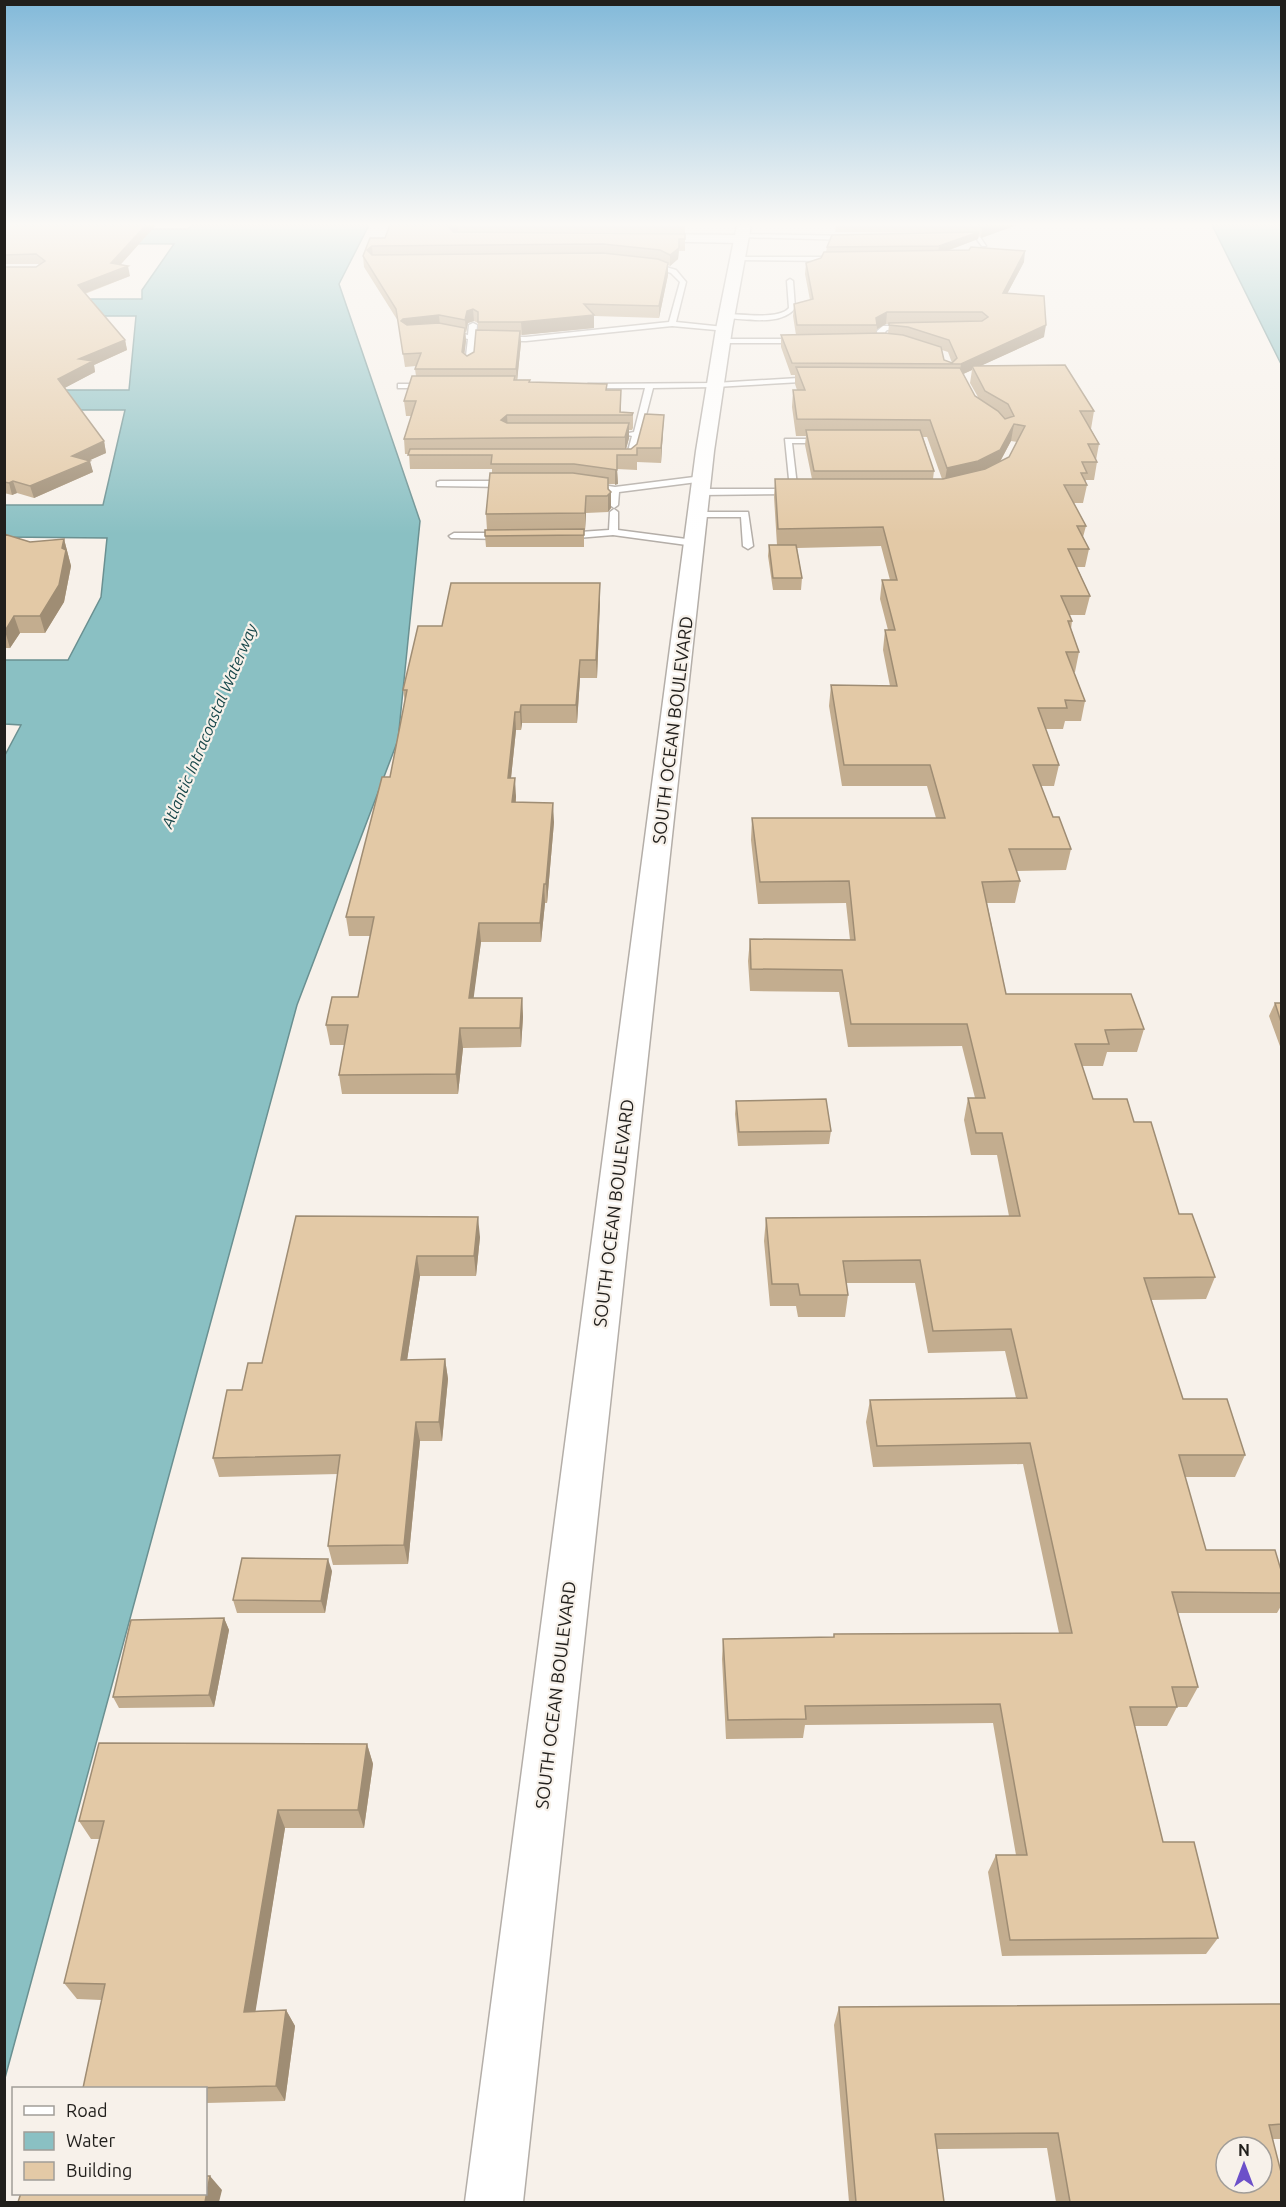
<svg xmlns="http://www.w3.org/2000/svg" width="1286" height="2207" font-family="Ubuntu,sans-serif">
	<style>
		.water { fill: #8ac0c3; stroke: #6a9091; stroke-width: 1.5 }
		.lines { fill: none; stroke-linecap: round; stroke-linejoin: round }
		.lane-casing { stroke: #b4aea8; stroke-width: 3 }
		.street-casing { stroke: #b4aea8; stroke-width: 3 }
		.secondary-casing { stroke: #b4aea8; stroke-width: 3 }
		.lane { fill: #fff; fill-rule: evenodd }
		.street { fill: #fff; fill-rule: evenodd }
		.secondary { fill: #fff; fill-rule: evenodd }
		.wall { fill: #c3ad8f; fill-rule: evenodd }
		.shaded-wall { fill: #9f8d74 }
		.building { fill: #e3c9a6; stroke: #9f8d74; stroke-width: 1.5; fill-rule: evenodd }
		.labels { text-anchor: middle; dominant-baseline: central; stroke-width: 4.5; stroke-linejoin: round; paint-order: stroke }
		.far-water-label { font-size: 16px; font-style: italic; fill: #17474a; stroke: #f7f1ea }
		.street-label { font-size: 18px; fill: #211f1c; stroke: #f7f1ea }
	</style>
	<rect width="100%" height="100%" fill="#f7f1ea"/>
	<!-- water -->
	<path class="water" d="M191,225H369L339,284L420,521L398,740L297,1005L5,2078L4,757L21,725L5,724V660H68L101,597L107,538L5,537V505H103L125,410H5V390H129L136,316H5V299H142V290L174,244L5,243V229H188Z
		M1212,225H1281V364Z"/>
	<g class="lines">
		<defs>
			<path id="lane" d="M966,225H972L986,246H982Z
				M742,234L850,236L853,238L850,240L740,237Z
				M737,257H834L837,259L834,261L735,260Z
				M649,262L676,270L686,282L676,322L724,327L727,331L672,326L526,341L475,340L473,365L469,367L465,365L468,339L443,333L447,331L468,335L469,325L473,323L477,325L476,336L526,337L669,322L680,282L671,273L647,265Z
				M790,279L793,281L795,308C782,326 746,319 726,318L723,316L726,314C741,314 779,320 789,308L787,281Z
				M883,326H907L911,328L887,330L885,332L887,341L883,343L879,341L877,331Z
				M722,339H800L804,341L800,343H719Z
				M815,377L819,379L818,381L715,387L653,388L635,458L631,461L619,458L627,455L632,436L624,434L634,432L645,388H588L584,386L588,384L715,383Z
				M401,384H429L433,386L429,388H398V384Z
				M785,439H826L830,441L826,443H792L798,494L700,495L696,492L700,489H790Z
				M702,476L705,477V481L619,492L618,505L614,508L610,505V492L585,486L589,483L615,487Z
				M440,481H508L512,484L508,487L437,486V482Z
				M614,509L618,512V530L694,540L699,543L694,546L613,535L565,539L560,536L565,533L609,530L610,512Z
				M695,512H748L753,546L748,549L743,546L741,517H698L694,514Z
				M454,533H505L510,536L505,539L451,538L449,536Z"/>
			<path id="street" d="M644,234L741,235L747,239L741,243L640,241L638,238Z"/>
			<path id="secondary" d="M737,225H751L732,329L714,451L523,2202H465L696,451L716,329Z"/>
		</defs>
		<!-- lane casing -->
		<use href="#lane" class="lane-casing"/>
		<!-- street casing -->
		<use href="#street" class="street-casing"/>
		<!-- secondary casing -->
		<use href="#secondary" class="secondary-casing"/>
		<!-- lane -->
		<use href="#lane" class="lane"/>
		<!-- street -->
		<use href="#street" class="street"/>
		<!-- secondary -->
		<use href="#secondary" class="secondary"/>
	</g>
	<!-- wall -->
	<path class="wall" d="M4,225H156L120,265L130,276L85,294L125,340L127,350L94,365L95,372L64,388L104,441L106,453L89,460L93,472L34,498L17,493L12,495L4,493V267H36L39,265L38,264H4Z
		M390,225H685V233L458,232L685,234V251H679L678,259L670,266L668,265V275L659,318L594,316V328L520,335L521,343L517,380H530V382L607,390L621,405V412L633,413V428L632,430H629V438L626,449H631L637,444L664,415L661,463L637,462V470L617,469L618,484H608L611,508L608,512L586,513L585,530H584V547H486L485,536L487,530L486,514L492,473V469H410L409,454H405L404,439L411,416H406L404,401L416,376L415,369L416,366L405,367L398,321L364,267L363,256L370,238H385ZM474,321L478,323V330L474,352L467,356L464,354L466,341L465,332H466L468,323Z
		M836,225H1017L981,238L979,236L978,239L947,251L1024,262L1007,294L1044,337L980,366L1094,411L1091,429L1099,444L1096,460L1097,462L1094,480H1086L1085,482L1087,485L1083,503H1074L1086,526L1083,537L1089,549L1085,567H1077L1090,596L1085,615H1069L1072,621L1071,629L1079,652L1075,672H1074L1085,701L1081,721H1065L1063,729H1045L1059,765L1054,786H1041L1053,817L1071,849L1066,870L1016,871L1020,881L1015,903H987L1006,994L1144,1029L1137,1052H1107L1103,1066H1082L1093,1099L1134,1122L1179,1214L1215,1277L1206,1299L1151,1300L1183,1399L1245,1455L1235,1477H1185L1206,1550L1281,1570V1606L1277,1613H1178L1198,1687L1187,1707H1177L1167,1726H1135L1163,1842L1218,1938L1206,1954L1002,1956L988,1872L996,1855H1016L993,1723L805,1725L803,1738L726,1739L722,1659L723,1639L834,1637V1634L1059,1633L1023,1464L873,1467L866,1422L870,1400L1016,1398L1005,1351L928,1353L915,1283H846L848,1295L845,1317H798L796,1306H770L764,1241L766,1218L1009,1216L997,1155H971L964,1120L968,1098H975L962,1046L848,1047L839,992L750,991L748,961L750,939L850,940L846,903L758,904L751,840L752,818H936L927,786H842L829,706L831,685L890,686L883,650L885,630H888L880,599L882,580H890L881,546L797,548L802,578L801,590H773L768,556L769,545H777L774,497L775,479H812L805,445L806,436H796L792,407L793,390H797L795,384V375H791L781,347V335H796L793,316L794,304L810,300L805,274L806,263L821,258L826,252L827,247L944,233L835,232ZM886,324H889L888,334H876L877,329ZM942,350L948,352L952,363L944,360ZM972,370L970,383L978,397L975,396L963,374ZM923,437H927L942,479H933L934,471ZM1011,441L1017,442L1009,457L1000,462Z
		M4,534L30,542L64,539L71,566L64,602L45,633H20L10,648H4Z
		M600,600L597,678H580L577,723H522L521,730H516L511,778L516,797V802L554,822L547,903H545L541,942H481L473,998H522L523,1017L521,1047L463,1048L458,1094H342L339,1075L345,1045H330L326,1025L358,997L370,936H349L346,917L390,777L405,702L403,690L442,626Z
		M1275,1003H1281V1049L1269,1016Z
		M736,1101L831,1131L829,1144L738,1146L735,1114Z
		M296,1216L480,1237L476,1276H420L407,1360L445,1359L448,1379L442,1441H420L408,1564L333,1565L328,1546L338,1474L219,1477L213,1458L242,1390L262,1363Z
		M332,1571L325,1613H237L233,1600Z
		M224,1618L229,1630L214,1707L119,1708L113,1697Z
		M367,1744L373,1764L364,1828H285L255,2011L286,2010L295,2026L285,2101L206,2103V2088L101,2000L77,1999L64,1983L100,1839H91L79,1821Z
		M1281,2004V2139H1273L1281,2202H1056L1047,2148L937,2149L944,2202H849L834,2025L839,2007Z"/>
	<!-- shaded-wall -->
	<path class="shaded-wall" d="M146,225H156L114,272L128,266L130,276L80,295L78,285L111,263Z
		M451,225H458V232L450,238L449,227Z
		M991,225H1017L981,238L982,228Z
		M979,232L978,239L938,254L939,246Z
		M372,246L373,258L367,250Z
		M679,248L678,259L670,266V255Z
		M1025,251L1024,262L1001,305L1003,293Z
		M668,263V275L659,318V306Z
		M473,309L474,321L468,323L466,332L465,320L467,311Z
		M887,312L886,324L877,329L876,318Z
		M439,315L440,327L402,334L401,321L403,319Z
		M594,315V328L522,335L521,322Z
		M1046,325L1044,337L974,369L972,366V370L959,376L961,364Z
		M465,328L466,341L463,365L462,352Z
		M520,331L521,343L517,382L516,369Z
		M125,340L127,350L94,365L95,372L61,390L58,379L79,359Z
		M507,415L508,430L501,420Z
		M664,415L663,428L661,463V448Z
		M629,423V438L625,453V437Z
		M1014,424L1011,441L997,467L944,486L947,468Z
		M104,441L106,453L75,467L72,456Z
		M90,461L93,472L34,498L30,486Z
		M615,470H617L618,484L615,485Z
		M608,478V494L611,492V508L608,512Z
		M13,481L17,493L12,495L9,483Z
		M586,496V513L585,530V513Z
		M64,539L71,566L64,602L45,633L40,616L62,548Z
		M600,583V600L597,678L596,660Z
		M14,616L20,633L10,648L5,631Z
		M580,660V678L577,723L576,705Z
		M521,705L522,723L521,730L520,712Z
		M515,712L516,730L509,797L508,778Z
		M515,778L516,797L513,821L512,802Z
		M553,803L554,822L547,903L546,884Z
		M544,884L545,903L541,942L540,923Z
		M479,923L481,942L471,1018L469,998Z
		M522,998L523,1017L521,1047L520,1028Z
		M460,1028L463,1048L458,1094L456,1074Z
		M478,1217L480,1237L476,1276L474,1256Z
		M417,1256L420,1276L404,1380L401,1360Z
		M445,1359L448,1379L442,1441L439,1422Z
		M416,1422L420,1441L408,1564L404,1545Z
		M328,1559L332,1571L325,1613L321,1601Z
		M224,1618L229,1630L214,1707L209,1695Z
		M367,1744L373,1764L364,1828L358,1810Z
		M278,1810L285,1828L253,2027L244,2012Z
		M286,2010L295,2026L285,2101L276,2086Z
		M210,2176L222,2190L219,2202H205Z"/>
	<!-- building -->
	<path class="building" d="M4,225H146L111,263L128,266L78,285L125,340L79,359L93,361L58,379L104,441L72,456L90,461L30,486L13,481L9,483L4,482V267H36L45,261L36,254L4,255Z
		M390,225H451L449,227L453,232L685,234V239H679V248L670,255L660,250L603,244L372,246L367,250L372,255L603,253L658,259L668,263L659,306L584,304L594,315L521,322H478V312L473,309L467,311L465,320L439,315L403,319L401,321L407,325L439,323L465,328L462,352L467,356L474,352L476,330L520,331L516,369H415L421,353L403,354L396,309L363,256L370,238H385Z
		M979,225H991L982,228Z
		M979,232L939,246L827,247L832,235Z
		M971,247L1025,251L1003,293L1044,296L1046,325L961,364L792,363L781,335L884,333L903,335L941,347L944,360L952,363L957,358L949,340L908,327L889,325V323L982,321L988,317L982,312H887L876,318L877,325H797L794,304L813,299L806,263L821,258L824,252L969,250Z
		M1065,365L1094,411H1080L1099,444H1088L1097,462H1082L1087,473H1081L1087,485H1064L1086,526H1077L1089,549H1068L1090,596H1061L1072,621H1068L1079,652H1066L1085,701L1065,700L1067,708H1038L1059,765H1033L1053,817H1059L1071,849H1009L1020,881L982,882L1006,994H1131L1144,1029L1105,1030L1109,1044H1075L1093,1099H1127L1134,1122H1151L1179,1214H1192L1215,1277L1144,1278L1183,1399H1227L1245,1455H1179L1206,1550H1275L1281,1570V1593L1172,1592L1198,1687H1172L1177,1707H1130L1163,1842H1194L1218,1938L1010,1940L996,1855H1027L1000,1704L805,1706L806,1719L728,1720L723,1639L834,1637V1634L1072,1633L1030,1443L877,1446L870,1400L1027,1398L1011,1329L933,1331L920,1260L843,1261L848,1295H800L798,1284H772L766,1218L1020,1216L1002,1133H976L968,1098H985L967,1024H851L842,970L751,969L750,939L855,940L849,881L760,882L752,818H945L930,765H844L831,685L897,686L885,630H895L882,580H897L883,527L778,529L775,479H943L985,469L1009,457L1025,426L1014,424L1000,450L978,461L947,468L930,420L797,419L793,390H805L796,367L960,368L975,396L998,411L1005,419L1014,416L1008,404L985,391L972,366Z
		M412,376H515L514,380H530L529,382L607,384L606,390H621L620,412L633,413L632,415H507L501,420L507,423H629L625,437L404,439L416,401H404Z
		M645,414L664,415L661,448H637V455H617V470L574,464H491L492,455H408L410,449H631L637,444Z
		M806,430H920L934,471H814Z
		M490,473H573L608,478V489L611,492L607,496H586L585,513L486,514Z
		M584,529V535L485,536V530Z
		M4,534L30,542L64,539L62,548L66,550L59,585L40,616H14L5,631Z
		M769,545H796L802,578H773Z
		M451,583H600L596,660H580L576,705H521L520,712H515L508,778H515L512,802L553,803L546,884H544L540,923H479L469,998H522L520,1028H460L456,1074L339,1075L348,1025H326L332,997H358L374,917H346L382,777H390L407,690H403L418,626H442Z
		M1275,1003H1281V1022Z
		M826,1099L831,1131L739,1132L736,1101Z
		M296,1216L478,1217L474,1256H417L401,1360L445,1359L439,1422H416L404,1545L328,1546L340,1455L213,1458L227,1390H242L248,1363H262Z
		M242,1558L328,1559L321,1601L233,1600Z
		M224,1618L209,1695L113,1697L131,1620Z
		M99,1743L367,1744L358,1810H278L244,2012L286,2010L276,2086L189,2088H83L105,1984L64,1983L104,1821H79Z
		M1281,2004V2124L1269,2125L1281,2172V2202H1070L1058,2133L935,2134L944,2202H856L839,2007ZM1226,2147H1262V2183H1226Z
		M206,2176H210L205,2202H18L21,2193H206Z"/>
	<!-- sky -->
	<linearGradient id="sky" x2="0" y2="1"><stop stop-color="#82b9d9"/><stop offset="0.42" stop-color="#fbf9f6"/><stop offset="1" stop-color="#fbf9f6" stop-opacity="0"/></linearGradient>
	<rect width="1286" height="534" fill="url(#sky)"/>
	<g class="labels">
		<!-- far-water labels -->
		<g class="far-water-label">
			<text transform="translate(209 726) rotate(-67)">Atlantic Intracoastal Waterway</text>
		</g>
		<!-- street labels -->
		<g class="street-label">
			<text transform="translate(672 730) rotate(-83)">SOUTH OCEAN BOULEVARD</text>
			<text transform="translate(613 1213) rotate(-83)">SOUTH OCEAN BOULEVARD</text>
			<text transform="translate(555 1695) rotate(-83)">SOUTH OCEAN BOULEVARD</text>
		</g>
	</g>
	<!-- border -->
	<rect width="1286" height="2207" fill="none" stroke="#211f1c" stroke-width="12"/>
	<!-- legend -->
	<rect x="12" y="2087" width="195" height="108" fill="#f7f1ea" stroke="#a19d98" stroke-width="1.5"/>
	<rect x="24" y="2106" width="30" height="9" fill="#ffffff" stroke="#a19d98" stroke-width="1.5"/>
	<text x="66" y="2117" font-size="18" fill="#211f1c">Road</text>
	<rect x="24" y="2132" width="30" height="18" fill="#8ac0c3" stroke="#a19d98" stroke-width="1.5"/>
	<text x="66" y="2147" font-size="18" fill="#211f1c">Water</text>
	<rect x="24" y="2162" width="30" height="18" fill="#e3c9a6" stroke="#a19d98" stroke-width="1.5"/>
	<text x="66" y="2177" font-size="18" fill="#211f1c">Building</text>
	<!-- north arrow -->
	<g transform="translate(1244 2165)"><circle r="28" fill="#f7f1ea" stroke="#a19d98" stroke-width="1.5"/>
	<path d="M0-4.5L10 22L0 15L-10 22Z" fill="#6c50c9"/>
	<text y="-9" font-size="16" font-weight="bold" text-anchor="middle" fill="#211f1c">N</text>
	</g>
</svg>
